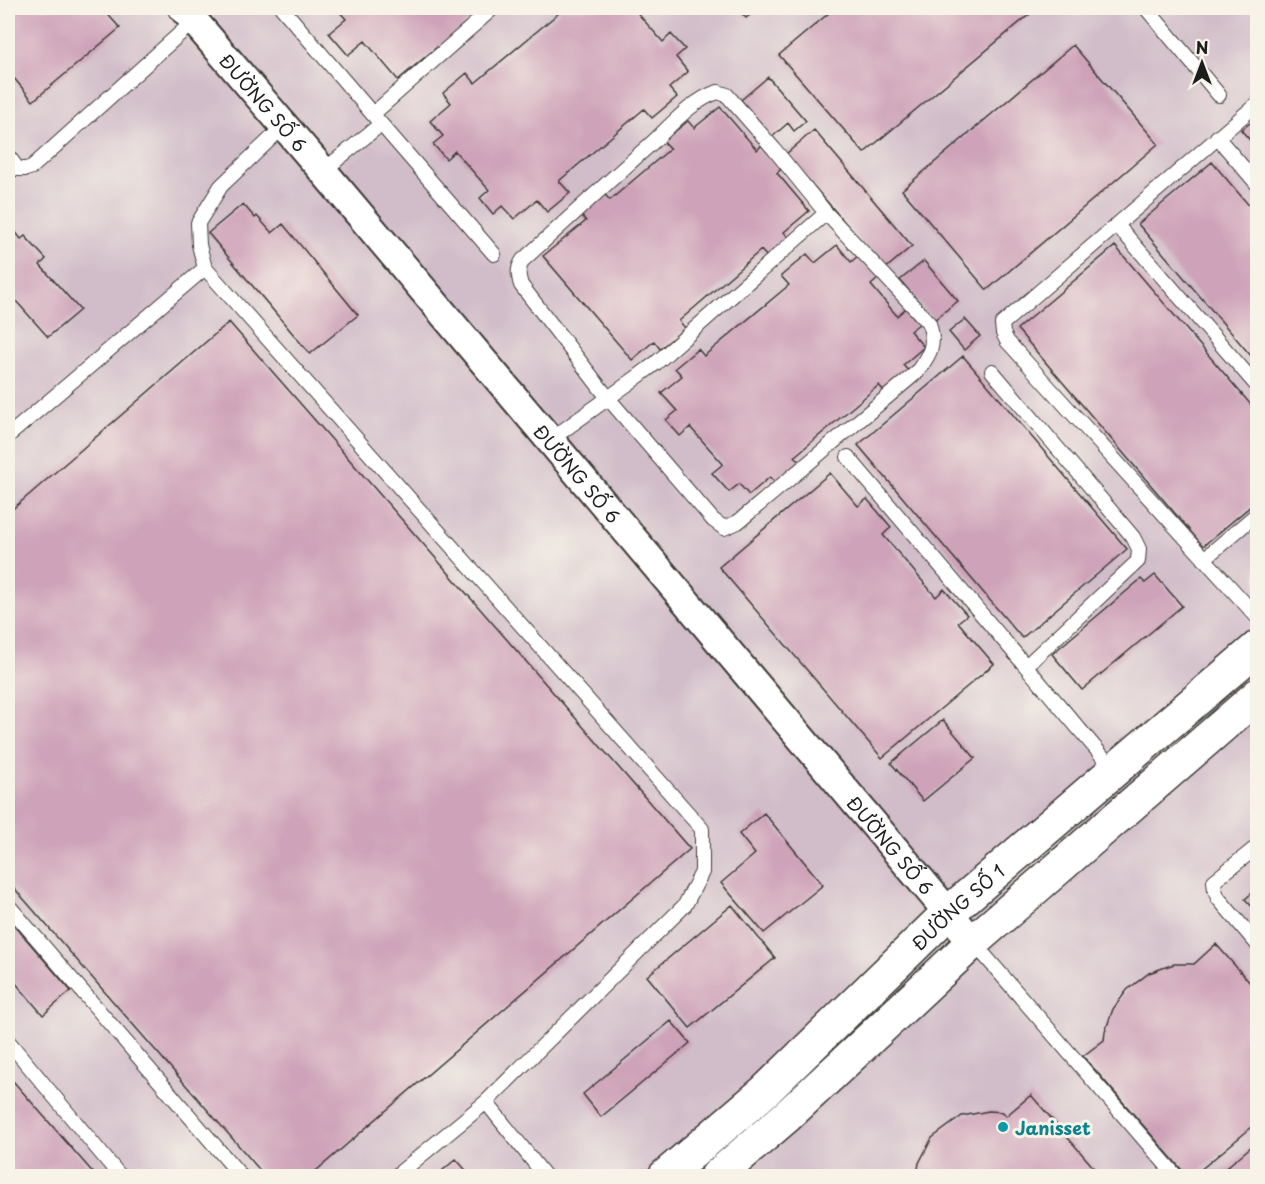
<svg xmlns="http://www.w3.org/2000/svg" width="1265" height="1184" font-family="'Playpen Sans',sans-serif">
	<style>
		.industrial { fill: #d1bdc9 }
		.building { fill: #cea2b8 }
		.lines { fill: none; stroke-linecap: round; stroke-linejoin: round }
		.lane-casing { stroke: #3c3b37; stroke-width: 16 }
		.street-casing { stroke: #3c3b37; stroke-width: 32 }
		.secondary-casing { stroke: #3c3b37; stroke-width: 36 }
		.lane { stroke: #fff; stroke-width: 14 }
		.street { stroke: #fff; stroke-width: 28 }
		.secondary { stroke: #fff; stroke-width: 33 }
		.culture-dot { fill: #0f9aa8; stroke: #f7f3e8; stroke-width: 2 }
		.labels { text-anchor: middle; dominant-baseline: central; stroke-width: 6; stroke-linejoin: round; paint-order: stroke }
		.street-label { font-size: 18px; fill: #1c1c1c; stroke: #f7f3e8 }
		.culture-label { font-size: 18px; font-weight: bold; fill: #0d838f; stroke: #f7f3e8; text-anchor: start }
	</style>
	<rect width="100%" height="100%" fill="#f7f3e8"/>
	<filter id="ink" filterUnits="userSpaceOnUse"><feTurbulence type="fractalNoise" baseFrequency=".0167" numOctaves="2"/><feDisplacementMap in="SourceGraphic" scale="12" xChannelSelector="R" yChannelSelector="G"/><feConvolveMatrix kernelMatrix="1 2 1 2 8 2 1 2 1" color-interpolation-filters="sRGB"/></filter>
	<filter id="wash" filterUnits="userSpaceOnUse"><feTurbulence type="fractalNoise" baseFrequency=".008" numOctaves="4" result="noise"/><feDisplacementMap in="SourceGraphic" scale="24" xChannelSelector="R" yChannelSelector="G"/><feGaussianBlur stdDeviation="1.35" result="paint"/><feColorMatrix in="noise" values="0 0 0 0 0 0 0 0 0 0 0 0 0 0 0 0 0 1.4 0 .05"/><feComposite in="paint" operator="in"/></filter>
	<g filter="url(#wash)">
		<rect width="100%" height="100%" fill="#f2e9d3"/>
		<!-- industrial -->
		<path class="industrial" d="M8,8H1257V1176H8Z"/>
		<g id="blocks">
			<!-- building -->
			<path class="building" d="M8,8H102L120,28L33,101L8,71Z
				M336,8H484L462,26L472,37L446,58L437,47L398,80L365,41L348,55L329,33L346,19Z
				M557,8H633L663,42L671,34L685,49L676,57L688,72L669,88L677,97L652,118L644,109L559,181L570,193L547,212L537,200L514,219L502,206L493,214L480,198L489,190L455,151L446,159L433,144L443,136L430,121L451,103L443,93L467,73L475,83L560,12Z
				M737,8H759L746,18Z
				M835,8H1037L864,153L779,55Z
				M1073,45L1158,144L987,290L902,190Z
				M768,77L806,121L794,131L788,123L772,137L741,100Z
				M720,107L757,150L762,145L782,168L777,173L809,211L784,232L789,238L767,257L761,250L679,321L685,328L660,349L654,341L632,360L543,256L586,221L580,214L604,194L610,200L670,149L663,141L688,121L694,128Z
				M1258,117V149L1241,130Z
				M814,130L912,246L885,269L786,154Z
				M1212,162L1258,216V364L1138,224Z
				M243,204L255,218L257,216L272,233L283,224L358,315L310,354L208,233Z
				M14,230L21,239L25,236L46,259L40,265L80,310L48,337L8,292V236Z
				M837,245L851,262L859,255L879,278L871,285L897,316L906,308L919,324L910,331L924,347L903,365L911,374L887,395L879,385L795,456L804,466L779,487L770,477L749,495L739,484L729,492L712,473L723,464L690,427L680,436L666,420L677,411L661,393L682,376L675,368L698,349L704,356L789,285L781,276L807,254L815,263Z
				M1115,246L1258,413V500L1203,546L1017,329Z
				M924,261L958,301L934,320L900,280Z
				M965,319L980,336L964,350L949,332Z
				M229,322L690,849L310,1176H265L8,881V513Z
				M963,356L1127,549L1022,638L858,445Z
				M830,473L858,506L867,499L891,527L883,535L936,597L944,589L967,615L958,622L994,664L882,758L719,567Z
				M1155,575L1182,606L1082,690L1052,654L1141,579L1145,583Z
				M943,720L975,758L923,801L891,763Z
				M764,813L823,885L764,933L721,883L755,854L739,834Z
				M1258,888V913L1245,899Z
				M732,905L775,958L690,1028L647,976Z
				M8,918L71,991L43,1015L8,974Z
				M1216,944L1258,992V1122L1193,1176H1187L1083,1056L1104,1040L1105,1032L1113,1009L1127,990L1149,973L1174,964H1194Z
				M671,1021L690,1043L601,1117L583,1094Z
				M13,1081L96,1176H8V1086Z
				M1031,1095L1101,1176H917L919,1163L932,1138L962,1116L989,1111L1003,1112L1006,1116Z
				M1258,1141V1176H1216Z
				M456,1159L471,1176H436Z"/>
		</g>
	</g>
	<g filter="url(#ink)">
		<use href="#blocks" fill-opacity="0" stroke="#3c3b37" stroke-width="1.5"/>
		<g class="lines">
			<defs>
				<path id="lane" d="M282,8L381,124L494,254
					M1146,8L1219,95
					M718,92L727,95L774,149L826,213L929,323C936,346 930,354 917,372L738,522L724,528L713,520L608,398L521,285C518,275 517,269 523,260C566,221 609,181 653,142C671,125 694,99 718,92Z
					M1258,103L1002,324L1003,333L1007,341L1258,618
					M373,114L493,8
					M1217,137L1258,185
					M8,156L18,169H26L32,167L194,21
					M323,171L381,124
					M1117,225L1258,387
					M205,268L199,245L198,223L221,186L284,126
					M992,371L1133,537L1139,549L1138,561L1026,666
					M8,436L205,268L702,829V872L685,905L486,1102L396,1176
					M550,440L636,378L656,363L826,213
					M848,457L1114,770
					M1204,559L1258,513
					M1258,846L1214,881L1215,890L1218,898L1258,945
					M8,905L241,1176
					M973,942L1176,1176
					M8,1041L120,1176
					M486,1102L545,1176"/>
				<g id="street">
					<path id="s1" d="M183,8L323,171L973,942"/>
				</g>
				<g id="secondary">
					<path id="s2" d="M665,1176L765,1091L948,913L1258,647"/>
					<path d="M717,1176L786,1117L973,942L1258,695"/>
				</g>
			</defs>
			<!-- lane casing -->
			<use href="#lane" class="lane-casing"/>
			<!-- street casing -->
			<use href="#street" class="street-casing"/>
			<!-- secondary casing -->
			<use href="#secondary" class="secondary-casing"/>
			<!-- lane -->
			<use href="#lane" class="lane"/>
			<!-- street -->
			<use href="#street" class="street"/>
			<!-- secondary -->
			<use href="#secondary" class="secondary"/>
		</g>
	</g>
	<!-- markers -->
	<circle class="culture-dot" cx="1003" cy="1127" r="6"/>
	<g class="labels">
		<!-- street labels -->
		<g class="street-label">
			<text stroke="none"><textPath href="#s1" startOffset="124">ĐƯỜNG SỐ 6</textPath></text>
			<text stroke="none"><textPath href="#s1" startOffset="610">ĐƯỜNG SỐ 6</textPath></text>
			<text stroke="none"><textPath href="#s1" startOffset="1096">ĐƯỜNG SỐ 6</textPath></text>
			<text stroke="none"><textPath href="#s2" startOffset="398">ĐƯỜNG SỐ 1</textPath></text>
		</g>
		<!-- culture labels -->
		<g class="culture-label">
			<text x="1015" y="1127">Janisset</text>
		</g>
	</g>
	<!-- margin -->
	<rect width="1265" height="1184" fill="none" stroke="#f7f3e8" stroke-width="30"/>
	<!-- north arrow -->
	<g transform="translate(1202 63)" stroke="#f7f3e8" stroke-width="4.5" paint-order="stroke">
	<path d="M0-4.5L10 22L0 15L-10 22Z" fill="#1c1c1c"/>
	<text y="-9" font-size="16" font-weight="bold" text-anchor="middle" fill="#1c1c1c">N</text>
	</g>
</svg>
